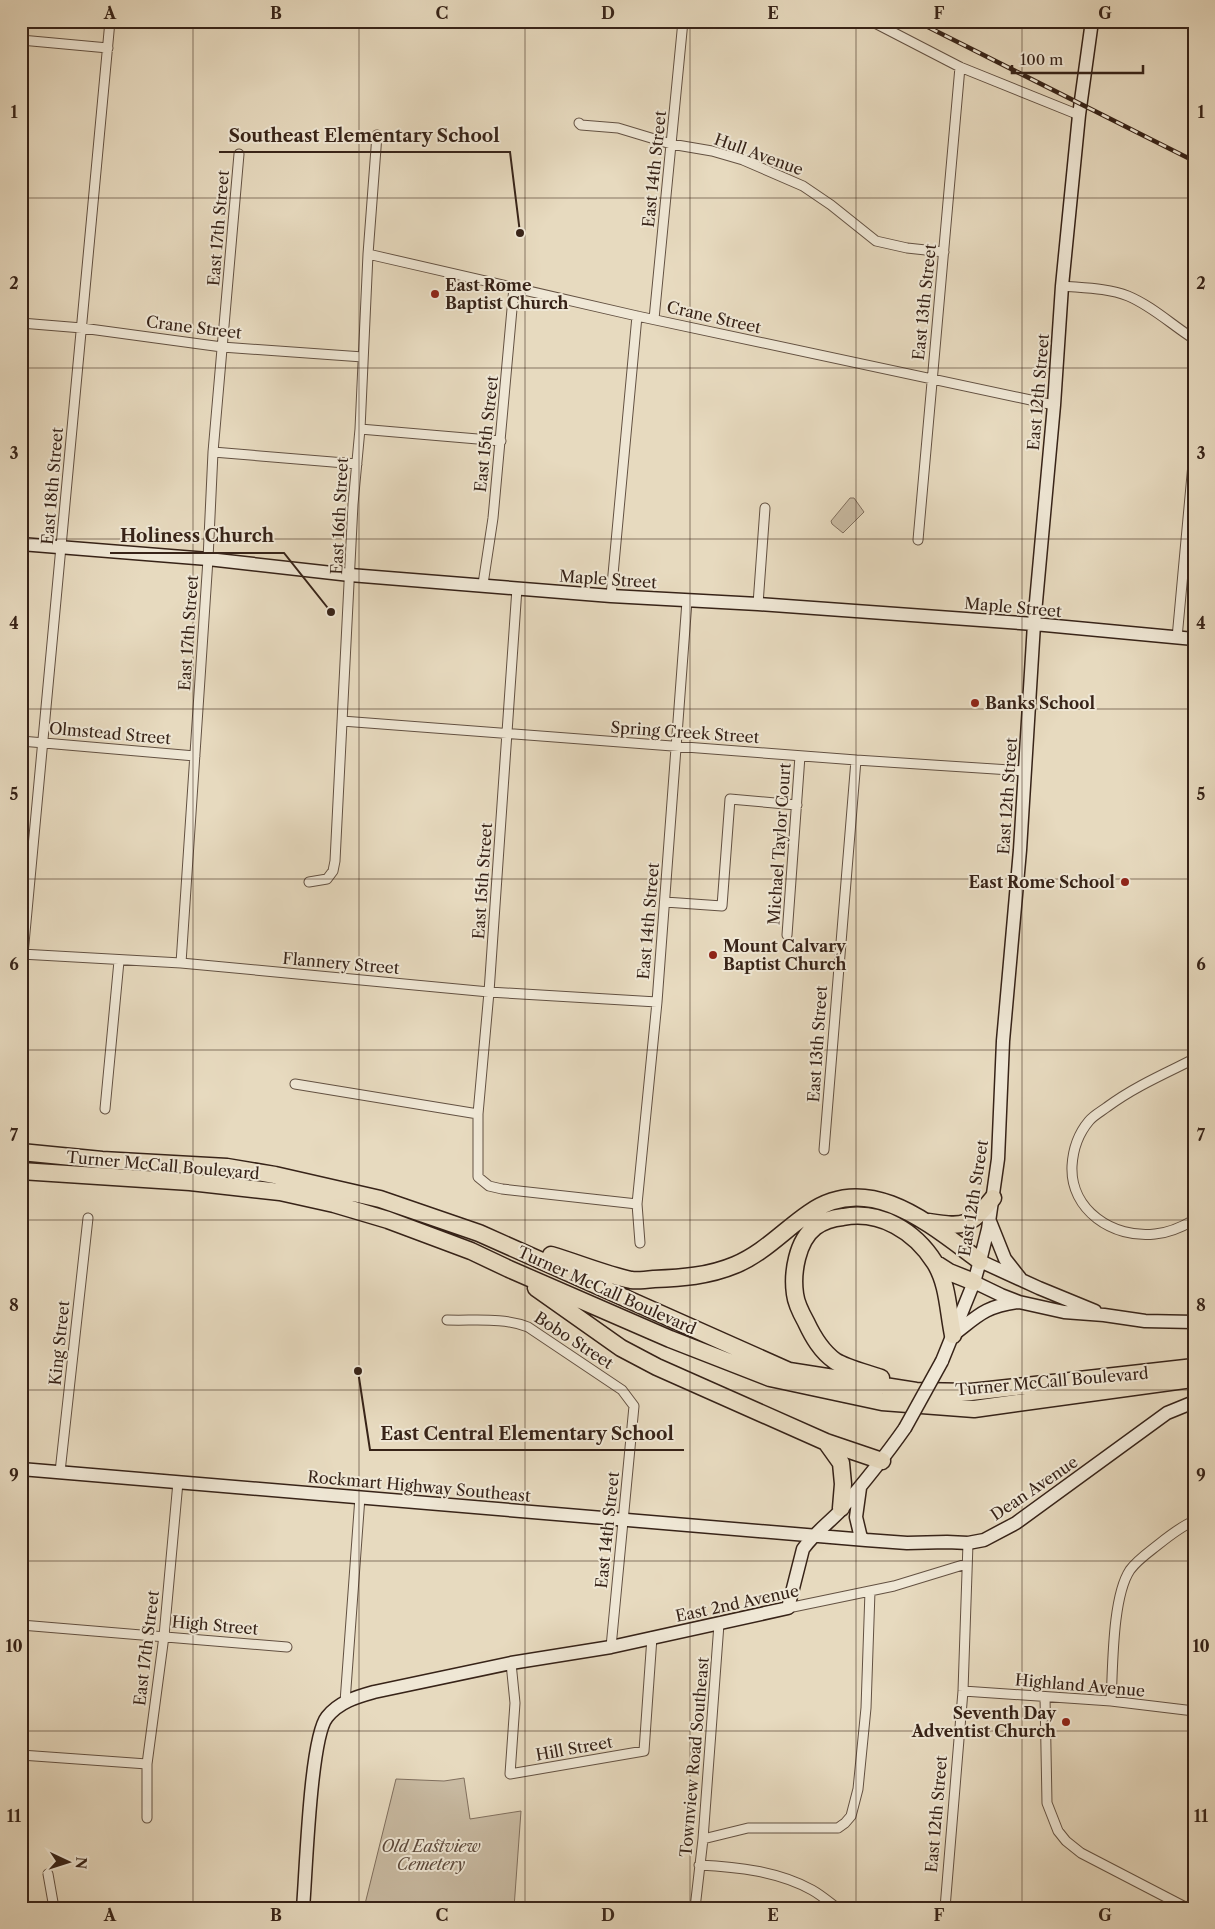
<svg xmlns="http://www.w3.org/2000/svg" width="1215" height="1929" font-family="'Libre Caslon Text',serif">
	<style>
		.green { fill: #c9bba3; stroke: #806f5e }
		.lines { fill: none; stroke-linecap: round; stroke-linejoin: round }
		.street-casing { stroke: #635142; stroke-width: 11 }
		.secondary-casing { stroke: #372318; stroke-width: 15 }
		.highway-casing { stroke: #372318; stroke-width: 19 }
		.street { stroke: #efe7d5; stroke-width: 9 }
		.secondary { stroke: #efe7d5; stroke-width: 12 }
		.highway { stroke: #e7dabf; stroke-width: 16 }
		.rail-casing { stroke: #372318; stroke-width: 4.5 }
		.rail { stroke: #efe7d5; stroke-width: 2.5; stroke-dasharray: 8; stroke-linecap: butt }
		.secondary-bridge-casing { stroke: #372318; stroke-width: 15; stroke-linecap: butt }
		.secondary-bridge { stroke: #efe7d5; stroke-width: 12 }
		.grid { fill: none; stroke: #372318; stroke-width: 1; stroke-opacity: 0.55 }
		.poi-dot { fill: #8f2418; stroke: #efe7d5; stroke-width: 2 }
		.labels { text-anchor: middle; dominant-baseline: central; stroke-width: 4; stroke-linejoin: round; paint-order: stroke }
		.street-label { font-size: 16px; fill: #372318; stroke: #efe7d5 }
		.poi-label { font-size: 16px; font-weight: bold; fill: #372318; stroke: #efe7d5; text-anchor: start }
		.park-label { font-size: 16px; font-style: italic; fill: #5c493b; stroke: #efe7d5 }
		.leader { fill: none; stroke: #372318; stroke-width: 2 }
		.callout-dot { fill: #372318; stroke: #efe7d5; stroke-width: 2 }
		.callout-label { font-size: 18px; text-anchor: middle; font-weight: bold; fill: #372318; stroke: #efe7d5; stroke-width: 4; stroke-linejoin: round; paint-order: stroke }
		.neatline { fill: none; stroke: #372318; stroke-width: 2 }
		.grid-label { font-size: 16px; text-anchor: middle; font-weight: bold; fill: #372318 }
	</style>
	<rect width="100%" height="100%" fill="#e7dabf"/>
	<filter id="stains"><feTurbulence type="fractalNoise" baseFrequency=".004" numOctaves="4"/><feColorMatrix values="0 0 0 0 .2 0 0 0 0 .09 0 0 0 0 .02 0 0 0 .5 -.17"/></filter>
	<radialGradient id="worn" r=".72"><stop offset=".6" stop-color="#630" stop-opacity="0"/><stop offset="1" stop-color="#630" stop-opacity=".3"/></radialGradient>
	<!-- green -->
	<path class="green" d="M850,498H854L864,512L843,533L832,524L831,521Z
		M464,1778L470,1819L521,1811L514,1908H364L396,1779L444,1781Z"/>
	<g class="lines">
		<defs>
			<path id="street" d="M871,21L960,67L1079,115
				M21,40L108,48
				M579,123L581,125L618,128L671,144L712,151L743,160L803,186L831,205L876,241L907,248L944,252
				M368,254L637,316L1054,405
				M1062,286C1084,288 1108,288 1128,296C1152,306 1172,325 1194,339
				M654,319L683,21
				M21,323L82,328L222,347L363,357
				M360,429L501,441
				M213,452L357,464
				M918,540L960,67
				M483,584L493,518L514,287
				M517,588L489,992L478,1114V1177L489,1186L502,1189L637,1204
				M611,596L637,316
				M758,604L765,508
				M1177,638L1194,453
				M342,721L856,760L1025,771
				M21,741L195,756
				M309,882L327,879L333,871L335,861L353,504L360,429L368,254L377,135
				M665,902L722,906L730,799L797,805
				M787,935L800,756
				M1194,950V957
				M21,954L181,963L489,992L657,1002
				M23,954L110,21
				M181,963L208,559L213,452L239,154
				M1194,1059C1164,1074 1134,1087 1107,1107C1102,1111 1094,1115 1089,1121C1078,1134 1073,1149 1072,1166C1070,1210 1113,1239 1155,1234C1168,1233 1182,1227 1194,1220
				M295,1084L478,1114
				M105,1109L119,961
				M824,1150L856,760
				M640,1243L637,1204L657,1002L687,601
				M447,1320C474,1321 503,1317 528,1327L622,1390L634,1406L611,1647
				M60,1472L88,1218
				M788,1608L894,1586L966,1564
				M21,1625L287,1647
				M511,1663L515,1703L510,1774L644,1751L652,1637
				M963,1691L1111,1701L1194,1711
				M1045,1697L1047,1803L1058,1831L1066,1841L1081,1853L1187,1908
				M1111,1701C1113,1668 1112,1597 1130,1570C1137,1560 1149,1552 1159,1544C1169,1536 1182,1526 1194,1521
				M345,1702L360,1497
				M21,1755L147,1764
				M147,1818V1764L164,1636L178,1482
				M703,1839L748,1828H838L845,1823L851,1816L858,1789L866,1708L870,1591
				M699,1865C737,1867 778,1871 812,1890C821,1895 829,1902 837,1908
				M48,1874L54,1908
				M695,1908L703,1839L719,1624
				M945,1908L963,1691L968,1543"/>
			<path id="secondary" d="M21,544L208,559L350,575L611,596L758,604L1034,624L1194,639
				M989,1219L1005,1259L1020,1278
				M980,1261L1039,1288L1095,1311
				M974,1282L1001,1295L1019,1302L1064,1312L1104,1315L1145,1321L1194,1322
				M953,1335C979,1315 984,1307 1018,1302
				M942,1361L974,1282L980,1261L988,1229L998,1159L1003,1041L1020,850L1034,624L1054,405L1062,286L1079,115L1092,21
				M21,1469L866,1540L907,1543L947,1542L968,1543L984,1540L1016,1523L1167,1413L1194,1402
				M860,1488L856,1517L861,1538L866,1540
				M303,1908C306,1874 310,1738 327,1717C339,1702 356,1697 374,1692L511,1663L611,1647L788,1608L803,1549C813,1535 826,1525 838,1513C862,1485 884,1458 905,1428"/>
			<path id="highway" d="M21,1152L102,1160L227,1167L275,1175L380,1199L479,1233L789,1371L916,1391L971,1392L1194,1367
				M21,1171L190,1182L280,1192L334,1204L388,1220L471,1251L509,1269L670,1339L770,1378L882,1402L974,1409L1192,1379
				M929,1222C965,1228 970,1226 993,1198
				M551,1255C578,1263 604,1274 631,1280C638,1281 646,1280 654,1279C681,1278 709,1276 735,1265C764,1253 784,1230 809,1213C870,1170 932,1226 980,1261
				M935,1263L949,1272L974,1282
				M536,1288L621,1348L657,1367L826,1442L882,1461
				M881,1378C867,1373 846,1368 835,1361C821,1351 813,1337 806,1322C801,1313 796,1303 795,1294C792,1273 797,1241 815,1227C823,1221 833,1218 843,1217C880,1210 915,1231 935,1263C948,1284 948,1311 953,1335
				M826,1442L841,1463L843,1484L841,1508"/>
		</defs>
		<!-- street casing -->
		<use href="#street" class="street-casing"/>
		<!-- secondary casing -->
		<use href="#secondary" class="secondary-casing"/>
		<!-- highway casing -->
		<use href="#highway" class="highway-casing"/>
		<!-- street -->
		<use href="#street" class="street"/>
		<!-- secondary -->
		<use href="#secondary" class="secondary"/>
		<!-- highway -->
		<use href="#highway" class="highway"/>
		<defs>
			<path id="rail" d="M916,21L1194,161"/>
		</defs>
		<!-- rail casing -->
		<use href="#rail" class="rail-casing"/>
		<!-- rail -->
		<use href="#rail" class="rail"/>
		<defs>
			<path id="secondary-bridge" d="M905,1428L942,1361"/>
		</defs>
		<!-- secondary-bridge casing -->
		<use href="#secondary-bridge" class="secondary-bridge-casing"/>
		<!-- secondary-bridge -->
		<use href="#secondary-bridge" class="secondary-bridge"/>
	</g>
	<!-- grid -->
	<path class="grid" d="M193,21V1908M359,21V1908M525,21V1908M690,21V1908M856,21V1908M1022,21V1908M21,198H1194M21,368H1194M21,539H1194M21,709H1194M21,879H1194M21,1050H1194M21,1220H1194M21,1390H1194M21,1561H1194M21,1731H1194"/>
	<!-- markers -->
	<g class="poi-dot">
		<circle cx="435" cy="294" r="5"/>
		<circle cx="975" cy="703" r="5"/>
		<circle cx="1125" cy="882" r="5"/>
		<circle cx="713" cy="955" r="5"/>
		<circle cx="1066" cy="1722" r="5"/>
	</g>
	<g class="labels">
		<!-- street labels -->
		<g class="street-label">
			<text transform="translate(759 154) rotate(20)">Hull Avenue</text>
			<text transform="translate(654 169) rotate(-84)">East 14th Street</text>
			<text transform="translate(218 228) rotate(-85)">East 17th Street</text>
			<text transform="translate(924 302) rotate(-84)">East 13th Street</text>
			<text transform="translate(714 317) rotate(13)">Crane Street</text>
			<text transform="translate(194 327) rotate(7)">Crane Street</text>
			<text transform="translate(1038 392) rotate(-85)">East 12th Street</text>
			<text transform="translate(486 434) rotate(-84)">East 15th Street</text>
			<text transform="translate(52 486) rotate(-85)">East 18th Street</text>
			<text transform="translate(339 516) rotate(-87)">East 16th Street</text>
			<text transform="translate(608 579) rotate(4)">Maple Street</text>
			<text transform="translate(1013 607) rotate(5)">Maple Street</text>
			<text transform="translate(188 633) rotate(-86)">East 17th Street</text>
			<text transform="translate(685 732) rotate(4)">Spring Creek Street</text>
			<text transform="translate(110 733) rotate(5)">Olmstead Street</text>
			<text transform="translate(1007 796) rotate(-86)">East 12th Street</text>
			<text transform="translate(779 844) rotate(-86)">Michael Taylor Court</text>
			<text transform="translate(482 881) rotate(-86)">East 15th Street</text>
			<text transform="translate(648 921) rotate(-85)">East 14th Street</text>
			<text transform="translate(341 963) rotate(5)">Flannery Street</text>
			<text transform="translate(817 1044) rotate(-86)">East 13th Street</text>
			<text transform="translate(163 1165) rotate(5)">Turner McCall Boulevard</text>
			<text transform="translate(973 1198) rotate(-81)">East 12th Street</text>
			<text transform="translate(607 1290) rotate(24)">Turner McCall Boulevard</text>
			<text transform="translate(574 1340) rotate(33)">Bobo Street</text>
			<text transform="translate(59 1343) rotate(-84)">King Street</text>
			<text transform="translate(1052 1381) rotate(-5)">Turner McCall Boulevard</text>
			<text transform="translate(419 1486) rotate(5)">Rockmart Highway Southeast</text>
			<text transform="translate(1034 1488) rotate(-34)">Dean Avenue</text>
			<text transform="translate(607 1530) rotate(-84)">East 14th Street</text>
			<text transform="translate(737 1603) rotate(-12)">East 2nd Avenue</text>
			<text transform="translate(215 1625) rotate(5)">High Street</text>
			<text transform="translate(146 1648) rotate(-83)">East 17th Street</text>
			<text transform="translate(1080 1685) rotate(5)">Highland Avenue</text>
			<text transform="translate(574 1748) rotate(-10)">Hill Street</text>
			<text transform="translate(694 1757) rotate(-85)">Townview Road Southeast</text>
			<text transform="translate(936 1814) rotate(-85)">East 12th Street</text>
		</g>
		<!-- poi labels -->
		<g class="poi-label">
			<text x="445" y="285">East Rome<tspan x="445" dy="18">Baptist Church</tspan></text>
			<text x="985" y="703">Banks School</text>
			<text x="1115" y="882" text-anchor="end">East Rome School</text>
			<text x="723" y="946">Mount Calvary<tspan x="723" dy="18">Baptist Church</tspan></text>
			<text x="1056" y="1713" text-anchor="end">Seventh Day<tspan x="1056" dy="18">Adventist Church</tspan></text>
		</g>
		<!-- park labels -->
		<g class="park-label">
			<text x="431" y="1846">Old Eastview<tspan x="431" dy="18">Cemetery</tspan></text>
		</g>
	</g>
	<!-- callouts -->
	<path class="leader" d="M520 233L510 152H219M331 612L284 553H110M358 1371L370 1450H684"/>
	<g class="callout-dot">
		<circle cx="520" cy="233" r="5"/>
		<circle cx="331" cy="612" r="5"/>
		<circle cx="358" cy="1371" r="5"/>
	</g>
	<g class="callout-label">
		<text x="364" y="142">Southeast Elementary School</text>
		<text x="197" y="542">Holiness Church</text>
		<text x="527" y="1440">East Central Elementary School</text>
	</g>
	<!-- margin -->
	<rect width="1215" height="1929" fill="none" stroke="#e7dabf" stroke-width="55"/>
	<!-- north arrow -->
	<g transform="translate(68 1862) rotate(94)" stroke="#efe7d5" stroke-width="4" paint-order="stroke">
	<path d="M0-4L9 19L0 12L-9 19Z" fill="#372318"/>
	<text y="-8" font-size="14" font-weight="bold" text-anchor="middle" fill="#372318">N</text>
	</g>
	<!-- scale -->
	<path d="M1012 65v8h131v-8" fill="none" stroke="#372318" stroke-width="2.5"/>
	<text x="1020" y="65" font-size="15" fill="#372318" stroke="#efe7d5" stroke-width="4" paint-order="stroke">100 m</text>
	<rect x="28" y="28" width="1160" height="1874" class="neatline"/>
	<g class="grid-label">
		<text x="110" y="19">A</text>
		<text x="276" y="19">B</text>
		<text x="442" y="19">C</text>
		<text x="608" y="19">D</text>
		<text x="773" y="19">E</text>
		<text x="939" y="19">F</text>
		<text x="1105" y="19">G</text>
		<text x="14" y="118">1</text>
		<text x="1201" y="118">1</text>
		<text x="14" y="289">2</text>
		<text x="1201" y="289">2</text>
		<text x="14" y="459">3</text>
		<text x="1201" y="459">3</text>
		<text x="14" y="629">4</text>
		<text x="1201" y="629">4</text>
		<text x="14" y="800">5</text>
		<text x="1201" y="800">5</text>
		<text x="14" y="970">6</text>
		<text x="1201" y="970">6</text>
		<text x="14" y="1141">7</text>
		<text x="1201" y="1141">7</text>
		<text x="14" y="1311">8</text>
		<text x="1201" y="1311">8</text>
		<text x="14" y="1481">9</text>
		<text x="1201" y="1481">9</text>
		<text x="14" y="1652">10</text>
		<text x="1201" y="1652">10</text>
		<text x="14" y="1822">11</text>
		<text x="1201" y="1822">11</text>
		<text x="110" y="1921">A</text>
		<text x="276" y="1921">B</text>
		<text x="442" y="1921">C</text>
		<text x="608" y="1921">D</text>
		<text x="773" y="1921">E</text>
		<text x="939" y="1921">F</text>
		<text x="1105" y="1921">G</text>
	</g>
	<rect width="100%" height="100%" filter="url(#stains)"/>
	<rect width="100%" height="100%" fill="url(#worn)"/>
</svg>
